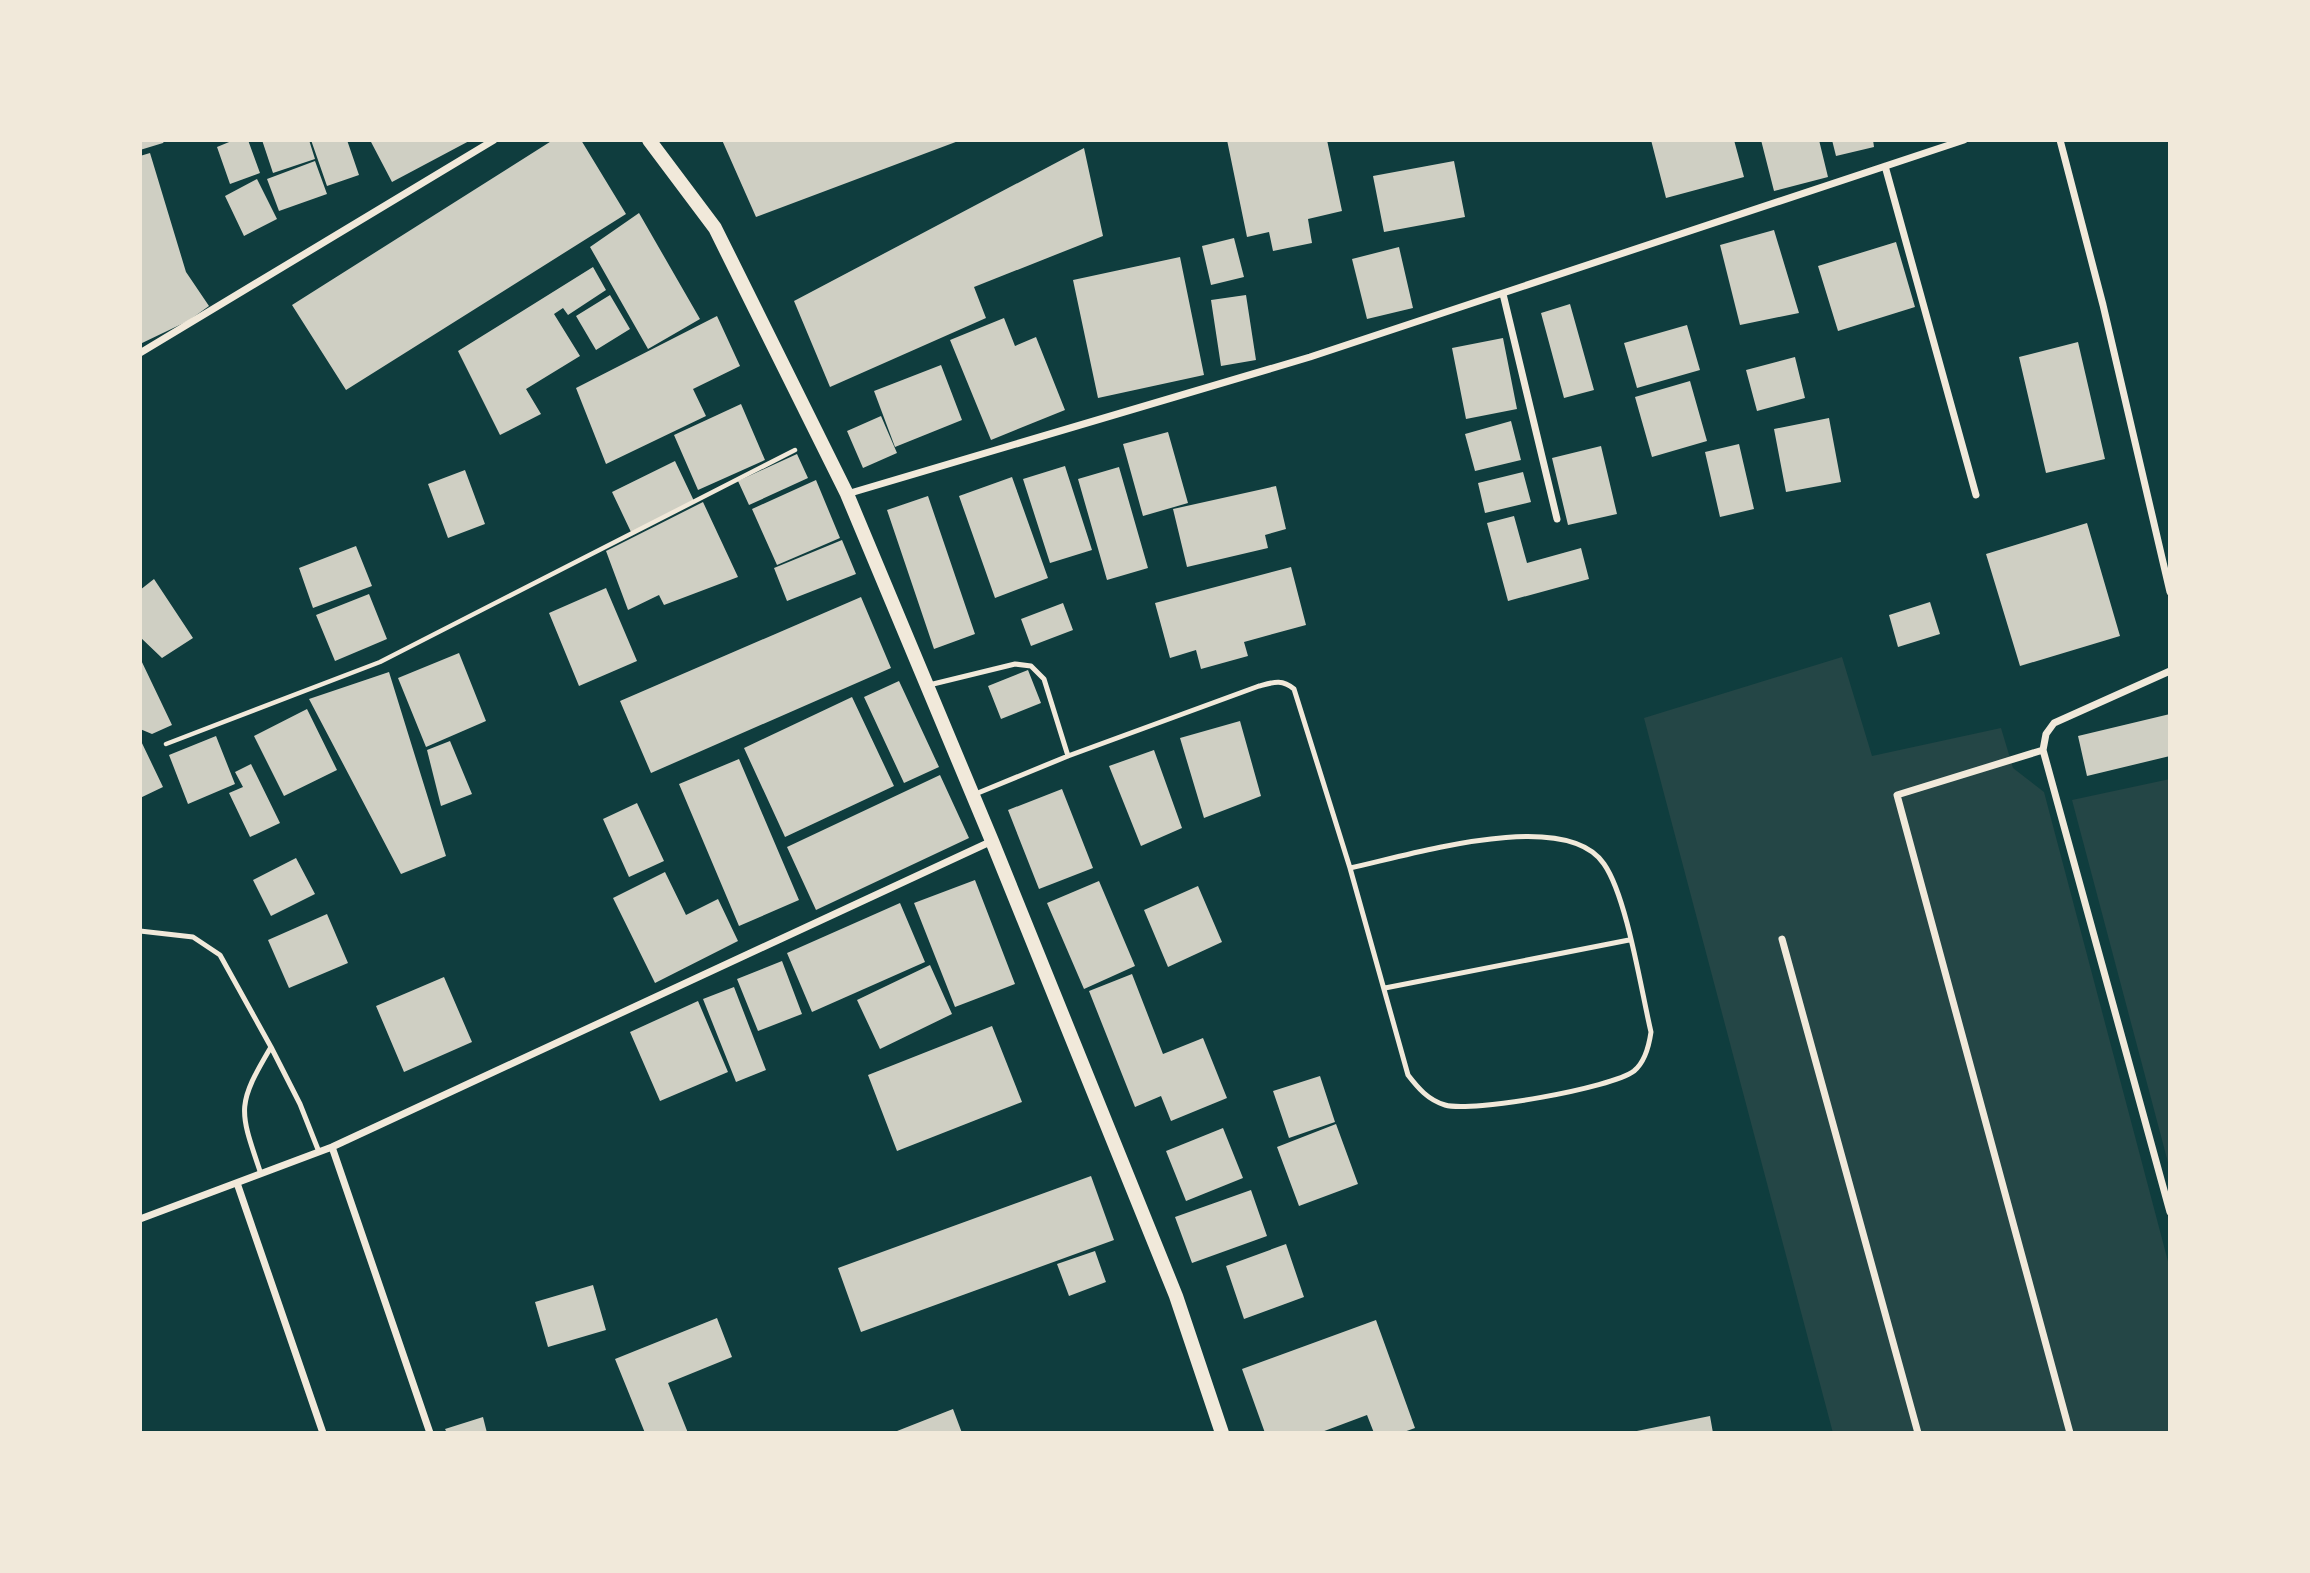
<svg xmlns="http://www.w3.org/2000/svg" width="2310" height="1573" font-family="'Golos Text',sans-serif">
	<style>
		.green { fill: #244646 }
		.building { fill: #cfcfc3 }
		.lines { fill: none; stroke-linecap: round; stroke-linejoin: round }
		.path { stroke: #f1e9da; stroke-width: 4.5 }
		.service { stroke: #f1e9da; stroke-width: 5 }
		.minor { stroke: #f1e9da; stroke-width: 7 }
		.secondary { stroke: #f1e9da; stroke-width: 14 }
	</style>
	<rect width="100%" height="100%" fill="#0f3d3e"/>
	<!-- green -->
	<path class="green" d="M1842,657L1872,756L2001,728L2013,768L2044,792L2170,1269V1433H1833L1644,718Z
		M2170,779V1170L2072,800Z"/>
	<!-- building -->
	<path class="building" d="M140,140H165L163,143L140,150Z
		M234,140H248L260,173L230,184L217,147Z
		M262,140H309L315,159L273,173Z
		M311,140H347L359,175L327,186Z
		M370,140H471L392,182Z
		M553,140H581L626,214L346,390L292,305Z
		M722,140H961L756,217Z
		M1227,140H1327L1342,211L1308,219L1312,243L1273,251L1269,232L1247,237Z
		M1651,140H1734L1744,177L1666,198Z
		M1761,140H1819L1828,177L1774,191Z
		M1832,140H1873L1874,147L1836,156Z
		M1084,148L1103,236L974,287L986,318L830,387L794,301Z
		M150,153L186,272L209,306L188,321L140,344V156Z
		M315,161L327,194L279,211L267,179Z
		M1454,161L1465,217L1384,232L1373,176Z
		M257,179L277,219L244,236L225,196Z
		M639,213L700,319L648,349L590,247Z
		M1774,230L1799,313L1740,325L1720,245Z
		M1234,238L1244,277L1211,285L1202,246Z
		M1896,242L1915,307L1838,331L1818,266Z
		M1399,247L1413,308L1367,319L1352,259Z
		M1180,257L1204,375L1098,398L1073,280Z
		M593,267L606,290L568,315L563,308L554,314L580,356L526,389L541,414L500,435L458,351Z
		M610,295L630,329L596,350L576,316Z
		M1246,295L1256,360L1221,366L1211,300Z
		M1570,304L1594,390L1564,398L1541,313Z
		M717,316L740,366L693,389L706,416L606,464L576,388Z
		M1004,318L1015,346L1036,337L1065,410L991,440L950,340Z
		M1687,325L1700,370L1637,388L1624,343Z
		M1503,338L1517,409L1466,419L1452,348Z
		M2078,342L2105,459L2046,473L2019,357Z
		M1795,357L1805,398L1757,411L1746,370Z
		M941,365L962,420L895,447L874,391Z
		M1690,381L1707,441L1652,457L1635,397Z
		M741,404L765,460L698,490L674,435Z
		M881,416L897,453L863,468L847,431Z
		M1829,418L1841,482L1786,492L1774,429Z
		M1511,421L1521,460L1475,471L1465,434Z
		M1168,432L1188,503L1143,516L1123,444Z
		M1739,444L1754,509L1720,517L1705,452Z
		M1601,446L1617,514L1568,525L1552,458Z
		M797,454L808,478L749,505L738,481Z
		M675,461L694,501L631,532L612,492Z
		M1065,466L1092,550L1050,563L1023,479Z
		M1119,467L1148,568L1107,580L1078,479Z
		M465,470L485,524L448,538L428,484Z
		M1523,472L1531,502L1485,513L1478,483Z
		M1012,477L1048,578L995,598L959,496Z
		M816,480L840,538L777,565L752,509Z
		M1276,486L1286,529L1265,535L1268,548L1187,567L1173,509Z
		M928,496L975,634L934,649L887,510Z
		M703,502L738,577L664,605L659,595L628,610L606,551Z
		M1514,516L1527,563L1581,548L1589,579L1508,601L1487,523Z
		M2087,523L2120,636L2020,666L1986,554Z
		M842,540L856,574L787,601L774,568Z
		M356,546L372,586L313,608L299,568Z
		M1291,567L1306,625L1244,642L1248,656L1201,669L1196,650L1170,658L1155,603Z
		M154,579L193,638L162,658L140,637V590Z
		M606,588L637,661L579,686L549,613Z
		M369,594L387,639L335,661L316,615Z
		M861,597L891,668L651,773L620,701Z
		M1930,602L1940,634L1898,647L1889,615Z
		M1063,603L1073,630L1031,646L1021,619Z
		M459,653L486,721L426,747L398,678Z
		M140,658L172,725L152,734L140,729Z
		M1028,670L1041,703L1001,719L988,686Z
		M389,672L446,856L401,874L309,699Z
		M899,681L939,767L904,783L864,697Z
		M852,697L894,786L785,837L744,748Z
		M307,709L337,770L284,796L254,736Z
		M2170,714V756L2087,776L2078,736Z
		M1240,721L1261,796L1204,818L1180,738Z
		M216,736L235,784L188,804L169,755Z
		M140,739L163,787L140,798Z
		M450,741L472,794L441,806L427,750Z
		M1154,750L1182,828L1141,846L1109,766Z
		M739,759L799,900L739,926L679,784Z
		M251,764L280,823L250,837L229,793L243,787L235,772Z
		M940,775L969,838L816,910L787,847Z
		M1062,789L1093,868L1039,889L1008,810Z
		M637,803L664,861L629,877L603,819Z
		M296,858L315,894L271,916L253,880Z
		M665,872L686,915L718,899L738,941L655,983L613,898Z
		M975,880L1015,984L955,1007L914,903Z
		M1099,881L1135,966L1084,989L1047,903Z
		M1198,886L1222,942L1168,967L1144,910Z
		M900,903L925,962L812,1012L787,953Z
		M327,914L348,963L289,988L268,940Z
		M782,961L802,1014L758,1031L737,979Z
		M930,965L952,1014L880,1049L857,1000Z
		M1132,974L1163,1054L1203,1038L1227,1098L1171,1121L1161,1096L1135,1107L1089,991Z
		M444,977L472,1042L404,1072L376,1006Z
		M734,987L766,1070L736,1082L703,999Z
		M698,1001L728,1072L660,1101L630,1032Z
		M992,1026L1022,1102L897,1151L868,1075Z
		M1320,1076L1335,1122L1289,1138L1273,1091Z
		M1336,1124L1358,1184L1299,1206L1277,1147Z
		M1223,1128L1243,1178L1186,1201L1166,1151Z
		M1091,1176L1114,1240L861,1332L838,1268Z
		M1251,1190L1267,1236L1192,1263L1175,1217Z
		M1286,1244L1304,1297L1244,1319L1226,1266Z
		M1095,1251L1106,1282L1069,1296L1057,1264Z
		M593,1285L606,1330L548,1347L535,1302Z
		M717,1318L732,1357L668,1383L688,1433H645L615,1359Z
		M1376,1320L1415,1428L1401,1433H1374L1367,1415L1319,1433H1265L1242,1369Z
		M953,1409L962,1433H892Z
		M1710,1416L1713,1433H1632V1432Z
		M483,1417L487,1433H447L445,1429Z"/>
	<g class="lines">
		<!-- path -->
		<path class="path" d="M166,744L380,662L795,450"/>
		<!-- service -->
		<path class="service" d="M929,685L1015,664L1031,666L1044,679L1068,756
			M973,795L1068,756L1259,686C1274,682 1282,679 1294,689L1350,868L1408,1075C1418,1088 1428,1100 1445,1105C1471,1113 1612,1088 1634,1071C1645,1062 1649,1046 1651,1032C1641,990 1627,897 1604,864C1565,806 1407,856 1350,868
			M140,931L193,937L220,955L271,1047L300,1104L319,1152
			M1385,988L1629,940
			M261,1174C239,1109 236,1106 271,1047"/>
		<!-- minor -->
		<path class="minor" d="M2060,140L2103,305L2170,592
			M1885,166L1976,495
			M1503,294L1557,519
			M140,353L494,140
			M847,494L1310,357L1964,140
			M2170,671L2054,723L2046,734L2043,750L2170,1212
			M2043,750L1897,795L2070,1433
			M1782,939L1918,1433
			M332,1147L430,1433
			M237,1183L323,1433
			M140,1219L332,1147L992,841"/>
		<!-- secondary -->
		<path class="secondary" d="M649,140L715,228L847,494L992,841L1176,1296L1222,1433"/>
	</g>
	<!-- border -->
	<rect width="2310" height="1573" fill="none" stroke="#f1e9da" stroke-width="284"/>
</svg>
